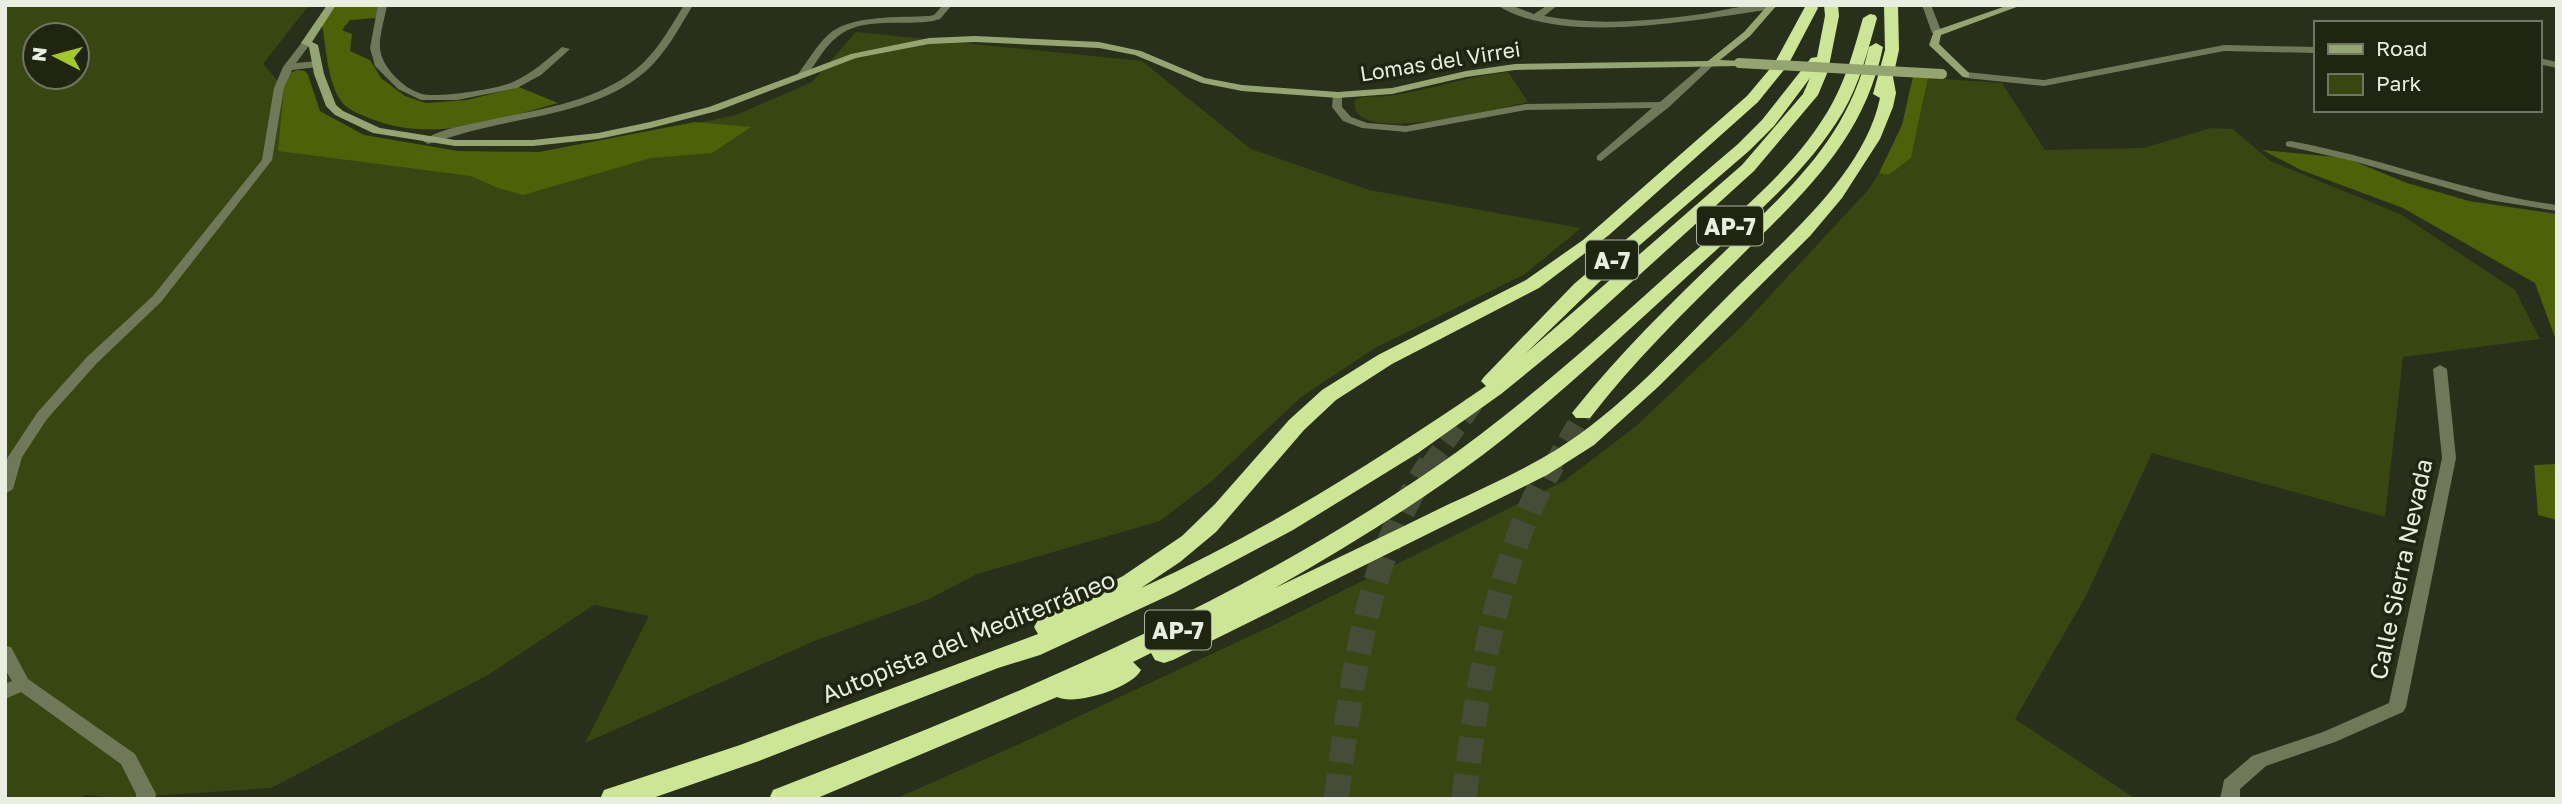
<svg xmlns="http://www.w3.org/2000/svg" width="2562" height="804" font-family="'Golos Text',sans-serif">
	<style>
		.green { fill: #384712; fill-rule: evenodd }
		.forest { fill: #4c6108 }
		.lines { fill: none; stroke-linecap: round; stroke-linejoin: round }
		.highway-tunnel-far1 { stroke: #454c38; stroke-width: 19; stroke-dasharray: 19 10; stroke-linecap: butt }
		.highway-tunnel { stroke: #454c38; stroke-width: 25; stroke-dasharray: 25 12; stroke-linecap: butt }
		.street { fill: #6f795a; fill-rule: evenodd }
		.secondary { fill: #94a572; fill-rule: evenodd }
		.highway { fill: #cce695; fill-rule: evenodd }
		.secondary-bridge { stroke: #94a572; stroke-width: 10 }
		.labels { text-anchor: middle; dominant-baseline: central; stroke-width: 7; stroke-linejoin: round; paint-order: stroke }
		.far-street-label { font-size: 21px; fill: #e9eee1; stroke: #1f2511 }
		.shield { fill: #1f2511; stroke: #acb2a3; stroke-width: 2 }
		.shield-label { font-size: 23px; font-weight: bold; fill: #e9eee1 }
		.street-label { font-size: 24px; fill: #e9eee1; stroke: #1f2511 }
	</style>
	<rect width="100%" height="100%" fill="#282f1a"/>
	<!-- green -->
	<path class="green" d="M5,5H309L263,64L334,145L505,164L736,115L812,82L856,32L1142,61L1251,149L1369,190L1581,228L1525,274L1375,348L1301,397L1212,481L1160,521L977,574L929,599L812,642L585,743L649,616L594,605L488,675L271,788L119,798L86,795L79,799H5ZM35,35H77V77H35Z
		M1508,72L1528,102C1503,107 1346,149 1355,100C1366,94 1376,98 1388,96C1428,91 1467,76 1508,72Z
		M1928,78L2002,83L2045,150L2143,148L2211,128L2233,129L2270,161L2400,214L2515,290L2540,339L2403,357L2385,517L2152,453L2086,596L2015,719L2136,799H895L1026,741L1282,621L1564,481L1635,427L1740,328L1869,189L1879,173L1889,175L1911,158Z"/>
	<!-- forest -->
	<path class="forest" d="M336,5H380L377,18L350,20L342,30L352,34L350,51L370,60L381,78L405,96L426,103L467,100L519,87L558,103C496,120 431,144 369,118C357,113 345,109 339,98C327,77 326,47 322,24Z
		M297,70L305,71L308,75L320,111L364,135L458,151L539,152L695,122L751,127L712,153L651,158L523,195L498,188L471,176L278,151L284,88L290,73Z
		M1913,76L1928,78L1911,158L1889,175L1879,173L1902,125Z
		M2262,150L2346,158L2407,183L2469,201L2557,214V343L2535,283L2403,208L2301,170Z
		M2557,464V520L2538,515L2534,465Z"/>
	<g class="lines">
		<!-- highway-tunnel-far1 -->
		<path class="highway-tunnel-far1" d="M1429,466L1476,401
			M1552,466L1583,413"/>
		<!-- highway-tunnel -->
		<path class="highway-tunnel" d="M1336,799C1352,687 1364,560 1430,464
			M1464,799C1476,692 1497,557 1553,464"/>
		<!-- street -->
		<path class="street" d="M378,5H387C385,18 379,35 380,48C381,67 404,89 422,94C439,98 497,89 513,82C532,73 546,61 562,47L570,49L541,75L517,88L457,100H421L398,89L375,66L370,48Z
			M684,5H693C679,28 666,53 646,71C601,110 536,115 480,129C462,133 445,139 428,144L423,141C439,128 469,125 489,120C541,109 604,101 644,62C660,46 672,25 684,5Z
			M943,5H952L940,19L933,21C904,26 861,16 837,37C824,47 816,64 806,76L798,74C808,61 816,46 828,35C850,14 901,18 929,16L934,15Z
			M1497,5H1510L1534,14L1548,5H1558L1544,16C1597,26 1649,21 1702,14C1726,10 1753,2 1777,6L1773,9C1698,19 1562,47 1497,5Z
			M1922,5H1931L1942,33L1940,35L1932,33Z
			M303,41L311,43L296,63L317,61L322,64L317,67L292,70L284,88L272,160L161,302L97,363L47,419L22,457L13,489L5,494V465L8,457L37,413L87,357L153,296L262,160L274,88L283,67Z
			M2224,45L2315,47V53L2224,51L2044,86L1966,78L1961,75L1966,72L2044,80Z
			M2539,58L2557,62V68L2539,64Z
			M1709,60L1717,62L1669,107L1601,161L1597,160V156L1652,108L1526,110L1406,132L1362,128L1343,121L1332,107L1333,95L1342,93V107L1351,117L1367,123L1406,126L1526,104L1660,102Z
			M2290,141C2380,157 2465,193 2557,205V211L2489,200L2353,161L2286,146V142Z
			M2440,365L2447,369L2456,458L2406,707L2403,712L2335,742L2266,766L2240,789V799H2220L2224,780L2252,756L2323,732L2389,703L2442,458L2433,369Z
			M5,646L11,647L28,679L135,754L156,794L155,799H136V794L121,764L21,692L5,699V684L12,681L5,669Z"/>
		<!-- secondary -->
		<path class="secondary" d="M327,5H336L312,42L318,45L324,74L336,105L343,111L380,128L455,140H533L598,133L650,122L709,107L851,54L929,38L975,36L1099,42L1141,51L1205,78L1242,85L1338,92L1392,88L1466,71L1515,64L1708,61L1744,32L1768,5H1777L1750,36L1720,60L1742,61V65L1739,66L1515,70L1466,77L1392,94L1338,98L1242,91L1202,83L1135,55L1099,48L975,42L929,44L856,58L717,111L651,128L598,139L533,146H455L373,133L335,115L326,106L314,74L309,47L301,43Z
			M2009,5H2022L1941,35L1939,44L1969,73V77H1963L1929,45L1934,31Z"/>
		<!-- highway -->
		<path class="highway" d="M1806,5H1816L1818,8L1788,65L1758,102L1609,235L1539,288L1392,364L1336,400L1304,430L1216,532L1180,562L1141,588C1263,533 1376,461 1486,386L1481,381L1484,377L1574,284L1738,144L1762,120L1811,58L1817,57L1825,16L1824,5H1838L1839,16L1828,71L1818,95L1754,171L1571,337L1501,394L1418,453L1293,530L1174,593L1040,655L998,668L759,761L650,799H600L604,790L740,745L1038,634L1034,627L1038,620L1123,576L1182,536L1215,504L1289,420L1322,390L1378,355L1526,280L1583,240L1747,96L1774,64ZM1810,78L1803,94L1742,165L1525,354L1619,263L1750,150L1774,126Z
			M1884,5H1898L1899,50L1893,77L1896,93L1893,107L1880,139L1842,198L1810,236L1658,387L1594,445L1547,475L1173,660L1164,663L1155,660L1151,653L1133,662L1141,670C1132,688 1075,706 1057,697L815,799H769L773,790C1001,702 1231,608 1434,468C1515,412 1589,346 1662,280C1721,226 1794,174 1833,102C1847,76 1855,46 1863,18L1870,14L1875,15L1877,18C1868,50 1860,83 1843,112C1805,176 1745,223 1691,273C1623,335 1557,398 1484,454C1417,504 1347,547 1275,588C1332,561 1390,533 1447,505C1484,488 1521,471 1556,450C1620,410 1673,351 1726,298C1779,244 1864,176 1880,98L1873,94L1885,50Z
			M1876,43L1883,47C1863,143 1801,195 1735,262C1684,312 1634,361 1590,418H1576L1572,413L1576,408C1619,354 1669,305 1719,257C1786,191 1847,143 1869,47Z"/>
		<!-- secondary-bridge -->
		<path class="secondary-bridge" d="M1739,63L1942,74"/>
	</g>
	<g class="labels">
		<!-- far-street labels -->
		<g class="far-street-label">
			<text transform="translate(1440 61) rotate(-9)">Lomas del Virrei</text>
		</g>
		<!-- shield labels -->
		<g class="shield">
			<rect x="1697" y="206.5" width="66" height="39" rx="5"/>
			<rect x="1586" y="240.5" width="52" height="39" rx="5"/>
			<rect x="1145" y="610.5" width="66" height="39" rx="5"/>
		</g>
		<g class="shield-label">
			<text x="1730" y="226">AP-7</text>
			<text x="1612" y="260">A-7</text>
			<text x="1178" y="630">AP-7</text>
		</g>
		<!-- street labels -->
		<g class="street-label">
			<text transform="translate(2400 569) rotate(-78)">Calle Sierra Nevada</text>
			<text transform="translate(968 636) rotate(-22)">Autopista del Mediterráneo</text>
		</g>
	</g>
	<!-- border -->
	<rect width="2562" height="804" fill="none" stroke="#e9eee1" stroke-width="14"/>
	<!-- legend -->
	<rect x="2314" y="21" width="228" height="91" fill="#1f2511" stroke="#707564" stroke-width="2"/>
	<rect x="2328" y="44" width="35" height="10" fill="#94a572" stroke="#707564" stroke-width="2"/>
	<text x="2376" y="56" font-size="21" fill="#e9eee1">Road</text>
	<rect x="2328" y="74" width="35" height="21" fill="#384712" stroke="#707564" stroke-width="2"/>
	<text x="2376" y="91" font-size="21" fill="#e9eee1">Park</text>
	<!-- north arrow -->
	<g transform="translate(56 56) rotate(276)"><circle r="33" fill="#1f2511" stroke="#707564" stroke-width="2"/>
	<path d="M0-5L12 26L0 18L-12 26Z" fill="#a2c928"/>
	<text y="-10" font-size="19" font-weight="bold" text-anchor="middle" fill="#e9eee1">N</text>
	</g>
</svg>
